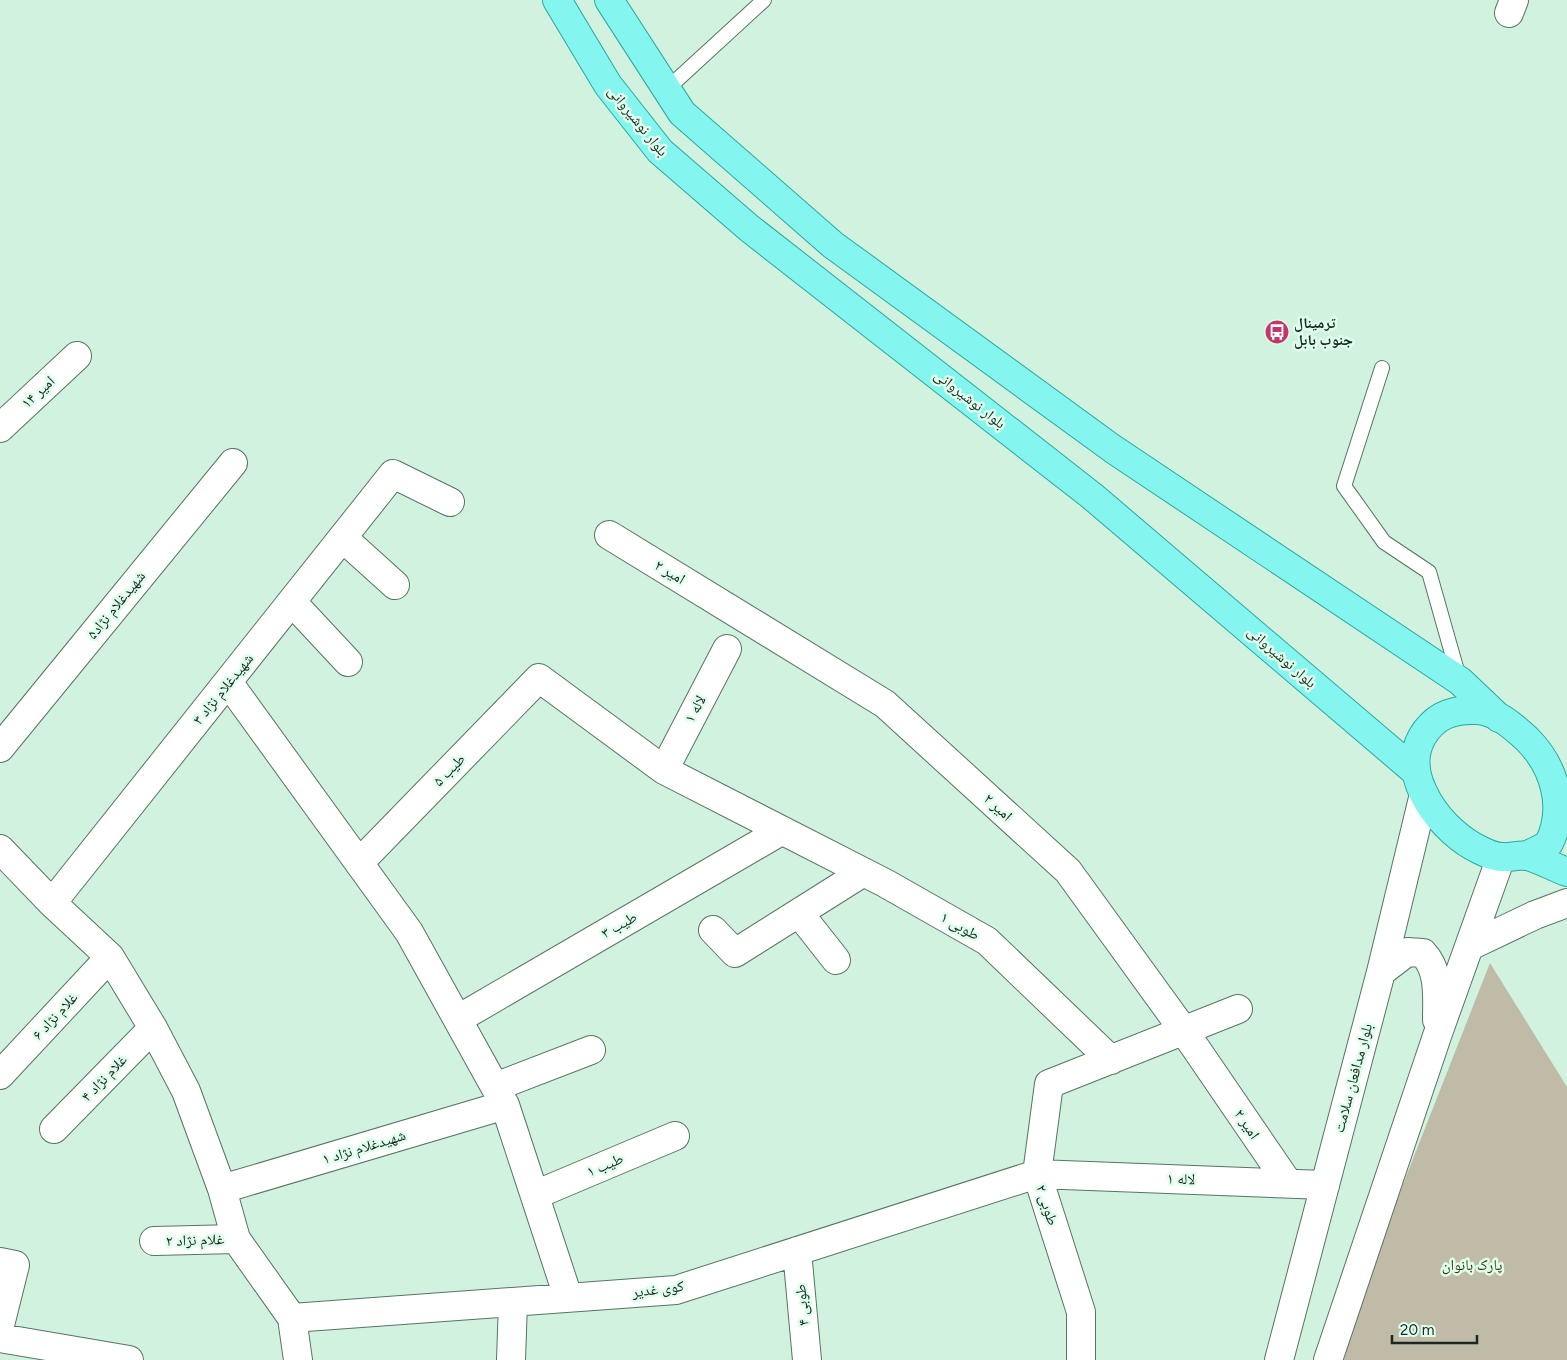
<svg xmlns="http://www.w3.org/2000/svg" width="1567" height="1360" font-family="Figtree,'Noto Naskh Arabic',sans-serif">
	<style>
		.green { fill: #bfbba7 }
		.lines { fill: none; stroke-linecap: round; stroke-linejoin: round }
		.lane-casing { stroke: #577463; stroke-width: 16 }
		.street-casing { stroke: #577463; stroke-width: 30 }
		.secondary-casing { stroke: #577463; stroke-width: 30 }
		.primary-casing { stroke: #2aa8a0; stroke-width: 30 }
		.lane { stroke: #fff; stroke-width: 14 }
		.street { stroke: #fff; stroke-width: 28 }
		.secondary { stroke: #fff; stroke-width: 28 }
		.primary { stroke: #84f5ef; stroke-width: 28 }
		.labels { text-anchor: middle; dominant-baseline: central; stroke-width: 5; stroke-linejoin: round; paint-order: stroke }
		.street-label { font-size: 15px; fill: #1b2720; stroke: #deffeb }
		.poi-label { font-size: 15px; font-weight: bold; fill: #1b2720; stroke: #deffeb; text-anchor: start }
		.park-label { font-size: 15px; fill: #3e3408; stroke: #deffeb }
	</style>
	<rect width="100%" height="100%" fill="#d1f2de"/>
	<!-- green -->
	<path class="green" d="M1490,963L1567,1087V1360H1344L1363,1286Z"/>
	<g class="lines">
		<defs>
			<path id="lane" d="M667,89L764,0
				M1382,368L1344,486L1384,542L1429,572L1459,678"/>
			<path id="street" d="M1509,13L1514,0
				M0,428L77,356
				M609,535L885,704L1068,871L1184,1031L1288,1183
				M343,538L395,585
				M292,602L348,662
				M228,682L409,932L505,1105L568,1297
				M0,748L233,463
				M664,770L727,649
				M0,849L52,903L110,957L153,1028L186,1091L222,1189L236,1239L292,1318L298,1360
				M359,863L539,678L664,770L885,883L987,941L1111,1060
				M52,903L393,474L450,502
				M799,913L836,960
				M713,930L735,953L862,873
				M458,1019L781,831
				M0,1075L110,957
				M495,1087L591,1050
				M54,1129L153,1028
				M222,1189L505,1105
				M535,1195L675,1136
				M154,1241L236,1239
				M797,1251L807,1360
				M0,1262L15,1265L0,1325
				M292,1318L676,1290L1037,1174L1325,1185
				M0,1338L129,1360
				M511,1360L513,1302
				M1081,1360V1312L1037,1174L1049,1084L1238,1009"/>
			<path id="secondary" d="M1470,946L1535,915L1567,903
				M1381,972L1407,952L1423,953C1440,971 1437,996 1437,1020
				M1279,1360L1381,972L1424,794
				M1328,1360L1437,1036L1501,857"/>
			<path id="primary" d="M557,0L608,85L660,151L749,228L1092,496L1416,772
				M609,0L682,113L833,245L1113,449L1460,681L1499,718
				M1526,856C1533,852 1544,848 1549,843C1567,807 1554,766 1527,739C1514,727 1495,710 1476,710C1452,709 1434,716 1422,737C1399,778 1443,833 1480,850C1486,853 1495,857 1502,857C1510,858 1520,854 1528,856C1541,860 1554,867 1567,872"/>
		</defs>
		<!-- lane casing -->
		<use href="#lane" class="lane-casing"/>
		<!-- street casing -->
		<use href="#street" class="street-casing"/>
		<!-- secondary casing -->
		<use href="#secondary" class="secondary-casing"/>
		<!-- primary casing -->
		<use href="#primary" class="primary-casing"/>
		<!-- lane -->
		<use href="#lane" class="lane"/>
		<!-- street -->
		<use href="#street" class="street"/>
		<!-- secondary -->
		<use href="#secondary" class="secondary"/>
		<!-- primary -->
		<use href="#primary" class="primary"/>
	</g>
	<!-- icons -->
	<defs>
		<symbol id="bus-disc" viewBox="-11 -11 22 22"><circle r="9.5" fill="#c33669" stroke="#deffeb"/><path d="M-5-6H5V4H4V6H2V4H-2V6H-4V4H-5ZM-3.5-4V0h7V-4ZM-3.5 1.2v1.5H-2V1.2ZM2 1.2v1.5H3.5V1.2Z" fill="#fff"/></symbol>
	</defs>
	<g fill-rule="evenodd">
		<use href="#bus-disc" x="1263" y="318" width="28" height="28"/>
	</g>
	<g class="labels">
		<!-- street labels -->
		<g class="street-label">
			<text transform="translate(638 121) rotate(51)">بلوار نوشیروانی</text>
			<text transform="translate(38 392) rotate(-43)">امیر ۱۴</text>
			<text transform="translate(970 399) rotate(38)">بلوار نوشیروانی</text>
			<text transform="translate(670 572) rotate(31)">امیر ۲</text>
			<text transform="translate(116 605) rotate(-51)">شهیدغلام نژاد۵</text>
			<text transform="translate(1282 657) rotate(41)">بلوار نوشیروانی</text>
			<text transform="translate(223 689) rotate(-51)">شهیدغلام نژاد ۳</text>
			<text transform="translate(695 709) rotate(-62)">لاله ۱</text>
			<text transform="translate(449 770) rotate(-46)">طیب ۵</text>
			<text transform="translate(998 807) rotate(42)">امیر ۲</text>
			<text transform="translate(619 925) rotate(-30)">طیب ۳</text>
			<text transform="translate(960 926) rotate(29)">طوبی ۱</text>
			<text transform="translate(55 1016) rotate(-47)">غلام نژاد ۶</text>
			<text transform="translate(104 1078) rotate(-46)">غلام نژاد ۴</text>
			<text transform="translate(1353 1078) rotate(-75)">بلوار مدافعان سلامت</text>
			<text transform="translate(1247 1124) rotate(56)">امیر ۲</text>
			<text transform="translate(364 1147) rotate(-17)">شهیدغلام نژاد ۱</text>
			<text transform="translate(605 1165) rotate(-23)">طیب ۱</text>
			<text transform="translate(1181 1179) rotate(2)">لاله ۱</text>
			<text transform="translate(1047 1205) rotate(72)">طوبی ۲</text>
			<text transform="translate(195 1240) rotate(-2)">غلام نژاد ۲</text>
			<text transform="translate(658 1289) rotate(-7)">کوی غدیر</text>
			<text transform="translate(802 1305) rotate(-95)">طوبی ۴</text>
		</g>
		<!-- poi labels -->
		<g class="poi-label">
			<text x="1294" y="323">ترمینال<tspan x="1294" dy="17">جنوب بابل</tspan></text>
		</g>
		<!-- park labels -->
		<g class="park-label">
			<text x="1472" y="1265">پارک بانوان</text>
		</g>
	</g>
	<!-- scale -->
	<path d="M1392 1335v8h85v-8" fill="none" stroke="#1b2720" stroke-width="2.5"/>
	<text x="1400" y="1335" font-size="15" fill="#1b2720" stroke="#deffeb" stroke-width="4" paint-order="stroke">20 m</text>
</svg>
